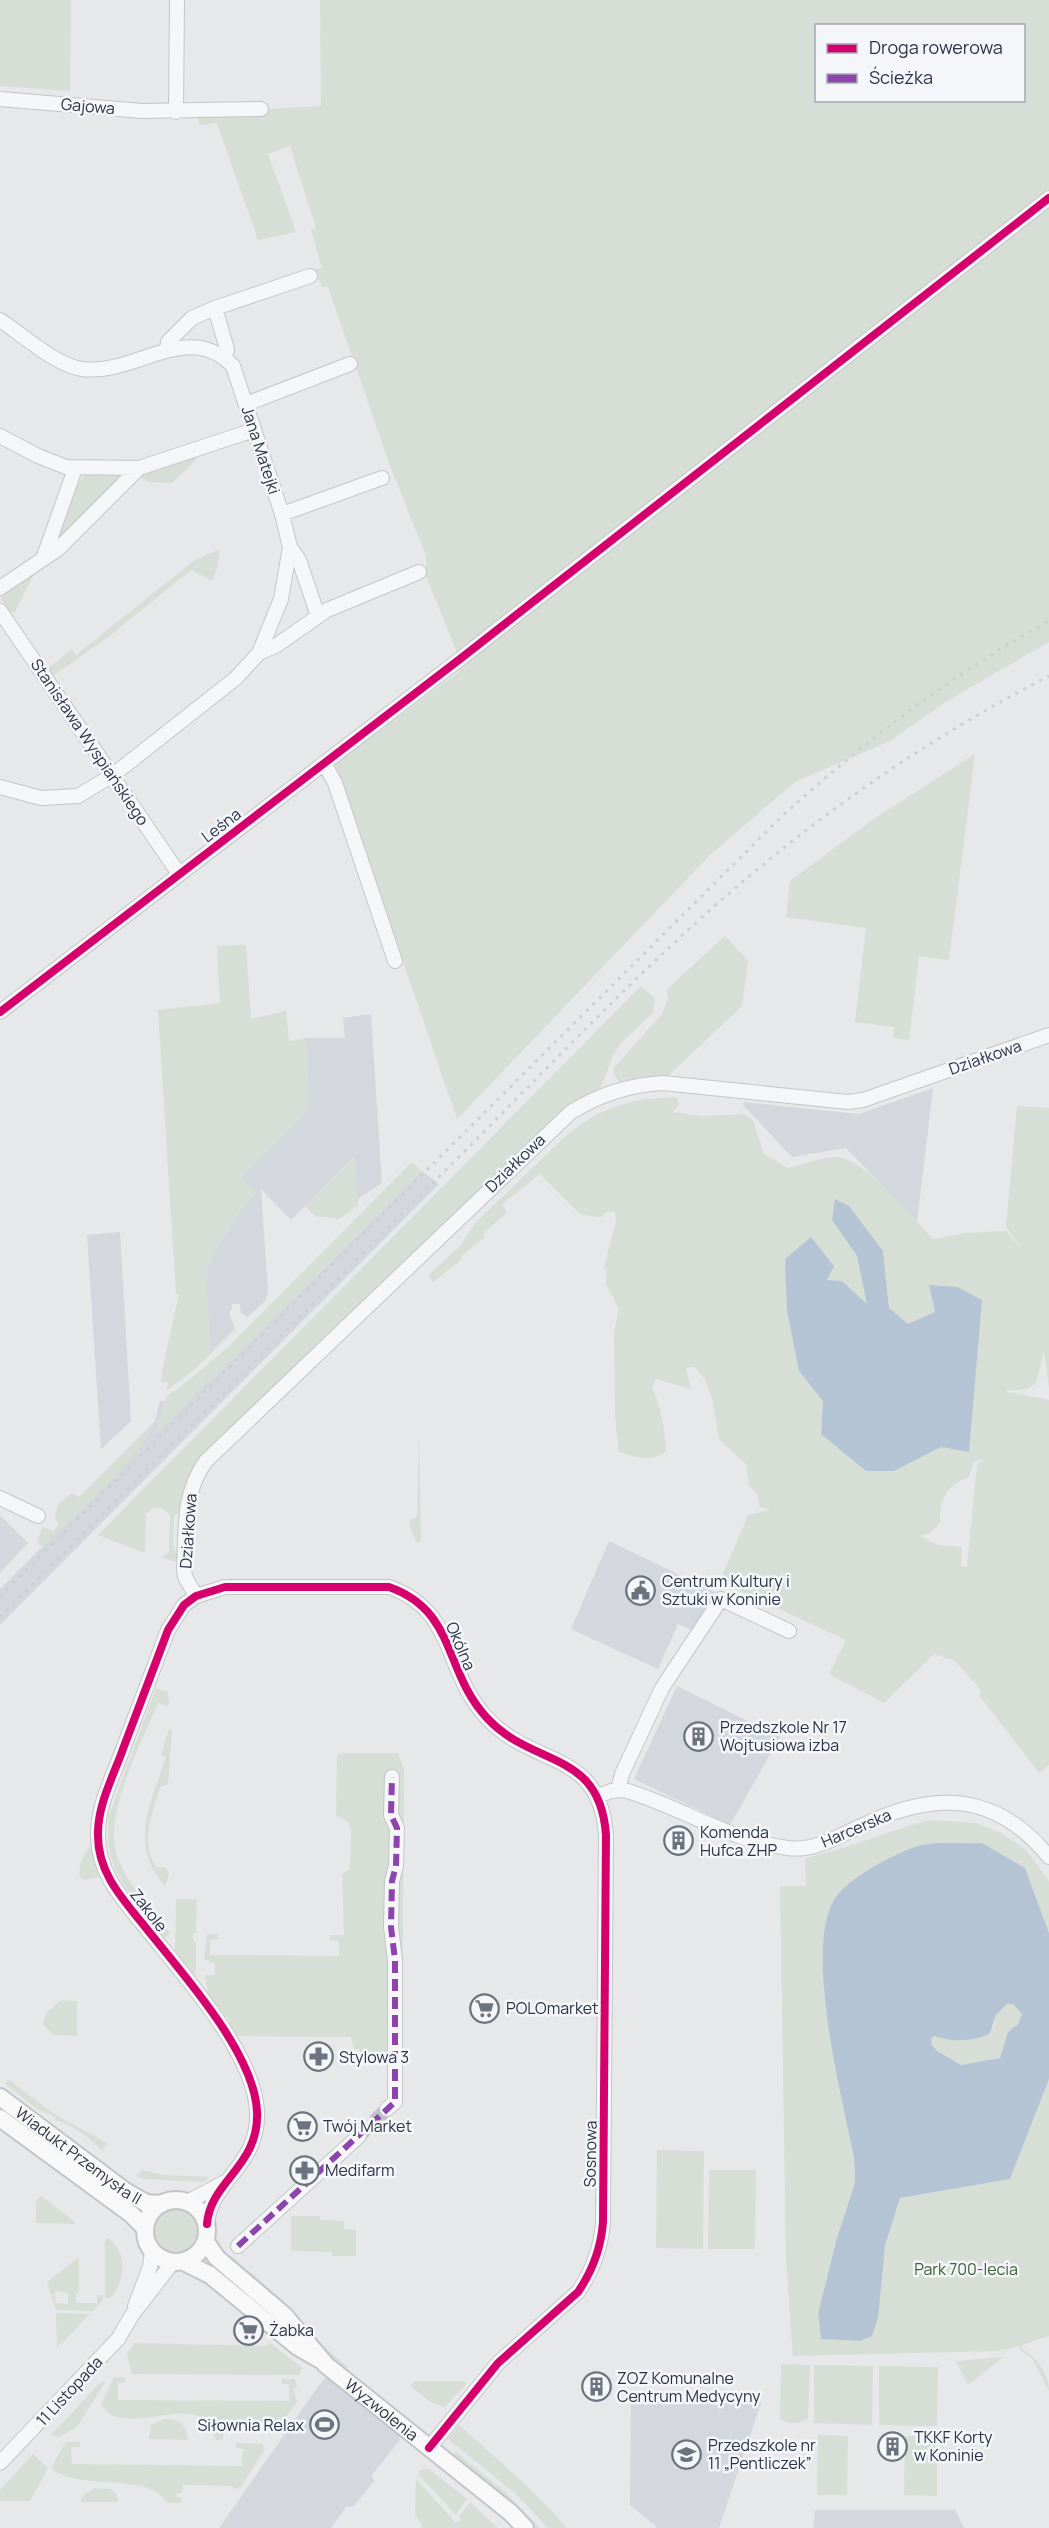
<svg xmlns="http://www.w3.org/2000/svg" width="1049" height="2528" font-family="Manrope,sans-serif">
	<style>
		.built { fill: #d4d7dd }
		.green { fill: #d6ded6; fill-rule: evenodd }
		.water { fill: #b4c4d5; fill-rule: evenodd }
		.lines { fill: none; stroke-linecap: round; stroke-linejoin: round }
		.minor-tunnel { stroke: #c1c4c9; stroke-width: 14; stroke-dasharray: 14 7; stroke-linecap: butt }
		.minor-casing { stroke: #c4c6c8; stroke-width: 16 }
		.major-casing { stroke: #c2c5c8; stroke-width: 20 }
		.minor { stroke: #f5f6f7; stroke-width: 14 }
		.major { stroke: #f8f8f8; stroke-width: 16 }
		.rail { stroke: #cecfd2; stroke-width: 3; stroke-dasharray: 3 6; stroke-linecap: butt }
		.quiet { stroke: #8e44ad; stroke-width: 6; stroke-dasharray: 12 6; stroke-linecap: butt }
		.cycleway-casing { stroke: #f4f6f9; stroke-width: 11 }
		.cycleway { stroke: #d6006c; stroke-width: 8 }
		.labels { text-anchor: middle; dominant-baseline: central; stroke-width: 5; stroke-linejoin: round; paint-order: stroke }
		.street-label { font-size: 16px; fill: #2b3445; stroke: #f4f6f9 }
		.poi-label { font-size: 16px; fill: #2b3445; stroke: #f4f6f9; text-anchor: start }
		.park-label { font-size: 16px; fill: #3f6138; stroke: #f4f6f9 }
	</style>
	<rect width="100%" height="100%" fill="#e6e8ea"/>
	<!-- built -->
	<path class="built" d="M371,1014L382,1183L359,1198L357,1206L354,1157L291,1220L261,1189L268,1290L266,1300L248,1317L241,1313L240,1304H232V1309L229,1312L235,1329L210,1352L206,1272L213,1253L237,1215L256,1193L241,1177L308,1110L306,1038H345L343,1018Z
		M933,1088L917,1222L846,1148L792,1157L743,1105L744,1102L859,1114Z
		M422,1171L439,1184L0,1625V1589L106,1483L155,1421L160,1401H165L157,1433L209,1379L211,1380Z
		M120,1232L131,1421L101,1449L87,1235Z
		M0,1515L28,1543L0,1573Z
		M609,1541L715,1592L692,1630L678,1624L658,1669L571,1629Z
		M677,1686L780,1737L730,1825L634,1779Z
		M329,2378L400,2435L399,2441L372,2475L374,2481L354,2506L346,2507L331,2528H219L317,2388L324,2379Z
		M631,2398H758L761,2403L719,2528H658L630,2505Z
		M815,2510H955L964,2528H813Z"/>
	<!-- green -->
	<path class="green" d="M0,0H71L70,91L0,86Z
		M320,0H1049V642L947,701L890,741L795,782L710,855L457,1119L335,763L459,672L456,650L426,576V556L389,463L328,287H322L315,270L322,268L311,230L316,228L290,146L268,154L296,232L258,240L217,123L200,125L197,116L208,112L321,106ZM816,26H1024V100H816Z
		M197,455V459L172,483L149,482L136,476Z
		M91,471L124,473L52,546C60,525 71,483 91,471Z
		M220,549L217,569L212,581L191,570L107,638L51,677L46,670L72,649L76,655L195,560Z
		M35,572L15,612L8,613L1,599L2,592Z
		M975,754L949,960L919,956L909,1040L893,1038L894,1027L855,1022L866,928L786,917L790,881L875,818Z
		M725,936L748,961L742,1006L668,1076L640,1077L619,1082L614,1074V1068L662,1014L668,999L667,989Z
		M246,945L251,1019L286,1011L289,1041L306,1038L309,1104L308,1110L241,1177L256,1193L237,1215L213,1253L206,1272L210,1352L236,1330L189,1374L167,1390L168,1382H161L162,1371L179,1294H176L158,1010L220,1003L217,946Z
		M641,986L655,998L653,1013L622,1042L613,1055L600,1090L559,1115L206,1451C190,1473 184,1486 180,1512L174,1516L173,1549L179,1555L178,1563L161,1557L169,1553L170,1515L162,1508L154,1507L146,1514L145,1553L98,1535Z
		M677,1097L679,1105L673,1112L702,1116L743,1114L753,1120L764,1154L788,1168C802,1165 818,1158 833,1157C863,1154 913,1218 933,1239L965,1233L1006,1231L1021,1249L1006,1226L1017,1106L1049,1108V1388L1044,1352L1036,1383L1027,1389L1004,1391L1049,1400V1765L1039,1773L979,1695L982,1691L955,1661L934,1654L884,1703L829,1674L846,1640L723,1583V1574L748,1515L770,1510L759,1506L758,1495L749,1486L746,1464L719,1439L712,1398L705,1379L694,1367L686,1368L691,1389L656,1379L652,1386C661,1408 665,1428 666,1452C648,1462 638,1458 619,1452L615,1417L614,1333L619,1309L606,1284L607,1271L604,1268L616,1221L615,1212H606L602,1217L581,1215L540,1174L502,1204L507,1212L484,1233L485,1237L461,1256L462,1259L433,1282L428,1276L459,1247L476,1222L570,1132L595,1115L620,1105L644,1099ZM836,1199L883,1251L889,1308L908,1325L935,1312L929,1285L969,1452L941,1447L894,1471L821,1434L823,1401L811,1237L826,1280L842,1281L868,1305L857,1256L832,1220ZM985,1459L977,1465L967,1567L961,1566L962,1547L938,1545L920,1536L930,1533L940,1523C940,1499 945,1486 969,1477L974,1462Z
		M355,1157L357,1206L339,1219L315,1216L305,1206Z
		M412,1162L422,1171L211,1380L209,1379L155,1435L167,1396L183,1385L227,1348Z
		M155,1421C137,1463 76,1513 43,1547L37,1543L42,1527L53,1531L59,1524L55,1518L58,1505L72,1493L79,1497Z
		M419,1437L421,1541L417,1543L409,1524L411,1519L417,1517Z
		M156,1688L168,1692L169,1704L166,1706L158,1703C141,1744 100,1819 119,1861C130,1888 152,1910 170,1933L165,1938C147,1914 121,1889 112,1860C107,1847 108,1832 108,1818Z
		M169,1729L172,1731L168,1784L160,1787C152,1814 140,1840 156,1867H165L169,1873L165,1886C128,1846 151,1801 166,1757L161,1755Z
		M341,1753H398L404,1769L402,2060H360V2049H354L351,2037L237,2036L228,2023L230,2021L226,2016L224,2017L208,1993L205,1975H215V1964L204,1959L207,1934H218L219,1939L210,1940V1955L339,1956V1941L330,1940V1935H344L342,1874L350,1869L351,1830L348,1822L336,1815L337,1757Z
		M930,1820L976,1823L1001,1833L1025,1849L1049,1881V1933L1025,1868L823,1989L854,2157L855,2183L837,2238L818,2313L821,2339L860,2341L878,2308L885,2246L900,2198L1010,2179L1049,2079V2336L1022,2345V2349C1036,2357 1049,2373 1049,2391L1032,2358L1020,2350V2346L998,2351L793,2356L786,2259L780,1886H806L805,1858C849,1849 886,1831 930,1820Z
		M90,1847L100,1877L85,1880L80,1877C78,1869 83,1853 90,1847Z
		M176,1899H197L196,1933H193V1941L196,1942V1971L194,1975L175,1951Z
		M61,2000L77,2001V2036L53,2035L43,2024L46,2013Z
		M1007,2004H1013L1022,2014L1018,2024L1008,2032L1000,2058L961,2065L937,2051L932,2045L931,2039L934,2036L952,2040L978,2038L994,2027L996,2015Z
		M8,2079L54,2114L107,2143L102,2151C90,2138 73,2124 55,2120L56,2117L37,2109L5,2084Z
		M657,2150L704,2151L703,2249L656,2248Z
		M142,2170L163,2175L207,2177L208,2179L203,2182L143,2179L136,2176Z
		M709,2170H756L755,2249H708Z
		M41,2196L75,2222V2224L36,2223V2201Z
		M153 2231a22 22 0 1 1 44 0a22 22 0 1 1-44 0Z
		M291,2216H320V2220L344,2221V2229L356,2230V2256H332L331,2252L291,2251Z
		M108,2238C128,2253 126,2280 110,2298H105V2241Z
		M231,2256L280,2298L321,2344L348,2367L346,2370L227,2260Z
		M79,2257V2293L76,2294V2303H97V2295H103V2300L93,2311L56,2310L51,2296H55L56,2303L68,2304V2293L55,2291V2295H51L47,2282Z
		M56,2313L90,2314L57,2348Z
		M269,2342L302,2368L299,2375L132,2374L127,2353L135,2343L267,2346Z
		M1003,2357L968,2385L956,2362L957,2361Z
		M781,2364L810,2365L808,2419C797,2424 791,2425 780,2419Z
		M814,2365L873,2366L872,2425L814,2423Z
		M879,2366L938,2367L937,2426L879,2425Z
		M114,2377L125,2378V2382L118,2383V2400L289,2401V2384H282V2379H295L297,2388L293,2389L297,2402L282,2422L230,2423V2429H224L223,2440H216C204,2381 123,2445 101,2404Z
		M102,2381L105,2382L77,2427L59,2437L51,2435Z
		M414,2381H465L466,2384L445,2407L430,2402L413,2388L411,2385Z
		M165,2419C181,2420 186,2424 188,2440L149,2439L151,2425Z
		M459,2425L524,2483L555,2514L566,2528H548L516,2494L448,2439Z
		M818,2435L848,2436L847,2495H817Z
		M905,2436H937V2496L904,2495Z
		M66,2442H80V2447H71L72,2464L242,2466L243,2449L236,2448V2443L262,2444L265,2449L240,2489L233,2488V2486L183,2485L182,2493L176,2494V2497L182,2498L181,2503H167C150,2472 88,2491 54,2471L52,2466Z
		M456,2452L505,2492L540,2528H534L494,2489L452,2456Z
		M33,2454L48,2468L30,2501H0V2490Z
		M429,2469L467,2499L456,2515L419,2475V2470Z
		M416,2479L456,2523L461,2520L459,2517L470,2502L498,2528H423L415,2514Z
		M94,2488L111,2489L117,2495L118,2502H80L84,2495Z"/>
	<!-- water -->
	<path class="water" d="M835,1199L849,1206L883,1251L889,1308L908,1324L935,1312L929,1285L957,1287L982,1300L969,1452L941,1447L894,1471H866L821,1434L823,1401L799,1371L787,1310L785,1259L811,1237L834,1266L827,1280L842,1281L867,1304L857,1256L832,1220Z
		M982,1843L1025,1868L1049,1933V2079L1010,2179L900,2198L885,2246L878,2318L872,2336L860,2341L821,2339L818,2313L837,2238L855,2183L854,2157C842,2098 804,1951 834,1900C846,1879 895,1853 918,1846C934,1841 964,1844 982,1843ZM1007,2004H1013L1022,2014L1018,2024L1008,2032L1000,2058L961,2065L937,2051L932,2045L931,2039L934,2036C950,2042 975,2042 990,2033L996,2015Z"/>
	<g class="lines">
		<!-- minor-tunnel -->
		<path class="minor-tunnel" d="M359,2136L387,2109"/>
		<defs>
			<path id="minor" d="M0,99L142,111L261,109
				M176,112L177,0
				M215,308L227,349L225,357
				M0,320C23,335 55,365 82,369C135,376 188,319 233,366L282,514L290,547L299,560L318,616
				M167,350L168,342L192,318L215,308L310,276
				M246,404L350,364
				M0,436L38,456L66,467L139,468L254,430
				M282,514L382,478
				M43,559L75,469
				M0,588L58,549L139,468
				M0,611L179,874
				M259,653L277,645L327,610L419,572
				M324,763L335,783L395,961
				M0,787L41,798L78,796L113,775L236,678L259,653L281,599L290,547
				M0,1012L460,659L1049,198
				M0,1498L38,1516
				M196,1596L185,1577L184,1569C186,1531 182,1494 206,1461L571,1112C601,1094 629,1085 663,1083L848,1102L863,1100L1049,1035
				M618,1790L622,1774L662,1688L721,1599L789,1631
				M598,1796L611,1791L624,1790C680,1806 729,1841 788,1848C813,1852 839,1836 861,1826C934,1791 995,1791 1049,1857
				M387,2109L395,2102V1960L391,1927L392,1881L396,1866L397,1828L391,1815L392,1777
				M187,2202L225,2182
				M207,2224C210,2181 260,2166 257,2111C254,2051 179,1970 142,1923C121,1897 98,1872 98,1836C97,1806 113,1777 123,1749C138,1709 153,1670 168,1630L184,1605L196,1596L225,1587H389C457,1611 443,1671 487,1718C533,1768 600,1749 606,1835L603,2222C601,2249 593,2270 578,2292L498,2363L429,2448
				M238,2246L359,2136
				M135,2306L150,2267L152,2251
				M0,2463L118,2339L132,2315L173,2262"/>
			<g id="major">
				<path id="s1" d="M0,2097L125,2191L146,2203L161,2204"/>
				<path d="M0,2118L131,2214L145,2228"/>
				<circle cx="176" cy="2231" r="31"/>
				<path id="s2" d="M206,2242L217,2258L284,2315L326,2365L511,2513L525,2528"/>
				<path d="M184,2262L210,2275L298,2347L319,2359"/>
			</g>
		</defs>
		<!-- minor casing -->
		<use href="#minor" class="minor-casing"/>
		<!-- major casing -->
		<use href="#major" class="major-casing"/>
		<!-- minor -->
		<use href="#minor" class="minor"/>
		<!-- major -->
		<use href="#major" class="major"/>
		<!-- rail -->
		<path class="rail" d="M0,1596L780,818C862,743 951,675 1049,621
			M0,1617C151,1466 302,1315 452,1164C554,1062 653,955 765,863C853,791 948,728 1049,676"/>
		<!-- quiet -->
		<path class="quiet" d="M238,2246L395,2102V1960L391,1927L392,1881L396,1866L397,1828L391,1815L392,1777"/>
		<defs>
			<path id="cycleway" d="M0,1012L460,659L1049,198
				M207,2224C210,2181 260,2166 257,2111C254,2051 179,1970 142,1923C121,1897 98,1872 98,1836C97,1806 113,1777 123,1749C138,1709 153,1670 168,1630L184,1605L196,1596L225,1587H389C457,1611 443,1671 487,1718C533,1768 600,1749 606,1835L603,2222C601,2249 593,2270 578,2292L498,2363L429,2448"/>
		</defs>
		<!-- cycleway casing -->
		<use href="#cycleway" class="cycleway-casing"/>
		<!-- cycleway -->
		<use href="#cycleway" class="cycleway"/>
	</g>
	<!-- icons -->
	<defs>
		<symbol id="civic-ring" viewBox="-11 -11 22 22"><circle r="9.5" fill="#f4f6f9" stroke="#6c737f" stroke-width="1.5"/><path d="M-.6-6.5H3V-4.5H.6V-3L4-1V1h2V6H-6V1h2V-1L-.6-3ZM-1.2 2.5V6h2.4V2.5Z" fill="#6c737f"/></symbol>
		<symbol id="building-ring" viewBox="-11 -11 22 22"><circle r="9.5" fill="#f4f6f9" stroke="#6c737f" stroke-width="1.5"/><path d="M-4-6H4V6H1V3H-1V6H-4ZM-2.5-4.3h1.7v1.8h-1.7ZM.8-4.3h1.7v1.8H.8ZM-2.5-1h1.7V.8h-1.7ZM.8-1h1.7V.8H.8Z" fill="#6c737f"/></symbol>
		<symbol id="supermarket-ring" viewBox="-11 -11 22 22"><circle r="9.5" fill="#f4f6f9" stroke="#6c737f" stroke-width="1.5"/><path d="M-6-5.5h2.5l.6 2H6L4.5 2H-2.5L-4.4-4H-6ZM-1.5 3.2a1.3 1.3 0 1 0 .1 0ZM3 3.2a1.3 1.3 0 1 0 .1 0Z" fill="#6c737f"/></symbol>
		<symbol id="pharmacy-ring" viewBox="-11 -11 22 22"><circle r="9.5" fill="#f4f6f9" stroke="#6c737f" stroke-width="1.5"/><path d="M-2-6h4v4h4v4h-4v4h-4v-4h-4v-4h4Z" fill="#6c737f"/></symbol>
		<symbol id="stadium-ring" viewBox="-11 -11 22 22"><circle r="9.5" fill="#f4f6f9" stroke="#6c737f" stroke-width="1.5"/><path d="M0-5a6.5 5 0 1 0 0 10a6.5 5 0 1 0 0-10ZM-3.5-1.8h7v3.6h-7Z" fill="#6c737f"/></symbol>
		<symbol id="school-ring" viewBox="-11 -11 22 22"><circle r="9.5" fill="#f4f6f9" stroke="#6c737f" stroke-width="1.5"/><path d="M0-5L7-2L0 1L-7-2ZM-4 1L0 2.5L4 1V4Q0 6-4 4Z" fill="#6c737f"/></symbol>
	</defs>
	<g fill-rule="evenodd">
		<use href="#civic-ring" x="624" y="1574" width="33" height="33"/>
		<use href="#building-ring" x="682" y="1720" width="33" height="33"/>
		<use href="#building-ring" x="662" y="1824" width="33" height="33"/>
		<use href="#supermarket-ring" x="468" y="1992" width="33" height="33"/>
		<use href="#pharmacy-ring" x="302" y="2040" width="33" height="33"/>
		<use href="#supermarket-ring" x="286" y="2110" width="33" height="33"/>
		<use href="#pharmacy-ring" x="288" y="2154" width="33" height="33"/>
		<use href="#supermarket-ring" x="232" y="2314" width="33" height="33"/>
		<use href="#building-ring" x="580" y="2370" width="33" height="33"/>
		<use href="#stadium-ring" x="308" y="2408" width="33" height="33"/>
		<use href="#building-ring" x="876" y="2430" width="33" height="33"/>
		<use href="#school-ring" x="670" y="2438" width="33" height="33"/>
	</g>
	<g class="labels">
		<!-- street labels -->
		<g class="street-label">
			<text transform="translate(88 106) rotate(5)">Gajowa</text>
			<text transform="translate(261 450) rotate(72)">Jana Matejki</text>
			<text transform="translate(90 742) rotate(56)">Stanisława Wyspiańskiego</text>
			<text transform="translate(221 825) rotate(-37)">Leśna</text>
			<text transform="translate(985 1057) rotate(-19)">Działkowa</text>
			<text transform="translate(515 1163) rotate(-44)">Działkowa</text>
			<text transform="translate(188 1531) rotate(-86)">Działkowa</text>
			<text transform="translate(461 1646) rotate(67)">Okólna</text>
			<text transform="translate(856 1828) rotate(-23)">Harcerska</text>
			<text transform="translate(149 1910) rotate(52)">Zakole</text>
			<text stroke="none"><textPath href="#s1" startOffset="98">Wiadukt Przemysła II</textPath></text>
			<text transform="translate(590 2154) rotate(-89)">Sosnowa</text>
			<text transform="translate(69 2391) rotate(-47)">11 Listopada</text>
			<text stroke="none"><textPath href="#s2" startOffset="244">Wyzwolenia</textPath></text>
		</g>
		<!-- poi labels -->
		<g class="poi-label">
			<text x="662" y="1581">Centrum Kultury i<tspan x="662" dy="18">Sztuki w Koninie</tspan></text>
			<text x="720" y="1727">Przedszkole Nr 17<tspan x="720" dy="18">Wojtusiowa izba</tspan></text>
			<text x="700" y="1832">Komenda<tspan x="700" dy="18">Hufca ZHP</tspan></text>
			<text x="506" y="2008">POLOmarket</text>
			<text x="339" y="2057">Stylowa 3</text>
			<text x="323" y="2126">Twój Market</text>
			<text x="325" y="2170">Medifarm</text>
			<text x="269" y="2330">Żabka</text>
			<text x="617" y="2378">ZOZ Komunalne<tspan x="617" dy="18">Centrum Medycyny</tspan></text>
			<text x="304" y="2425" text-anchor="end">Siłownia Relax</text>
			<text x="914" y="2437">TKKF Korty<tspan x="914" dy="18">w Koninie</tspan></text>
			<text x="708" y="2445">Przedszkole nr<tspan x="708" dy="18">11 „Pentliczek”</tspan></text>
		</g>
		<!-- park labels -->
		<g class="park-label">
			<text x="966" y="2269">Park 700-lecia</text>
		</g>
	</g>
	<!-- legend -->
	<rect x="815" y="24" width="210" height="78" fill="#f4f6f9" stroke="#a4a8b1" stroke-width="1.5"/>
	<rect x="827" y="44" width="30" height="9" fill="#d6006c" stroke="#a4a8b1" stroke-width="1.5"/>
	<text x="869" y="54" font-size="18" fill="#2b3445">Droga rowerowa</text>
	<rect x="827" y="74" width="30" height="9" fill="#8e44ad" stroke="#a4a8b1" stroke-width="1.5"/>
	<text x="869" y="84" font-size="18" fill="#2b3445">Ścieżka</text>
</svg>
